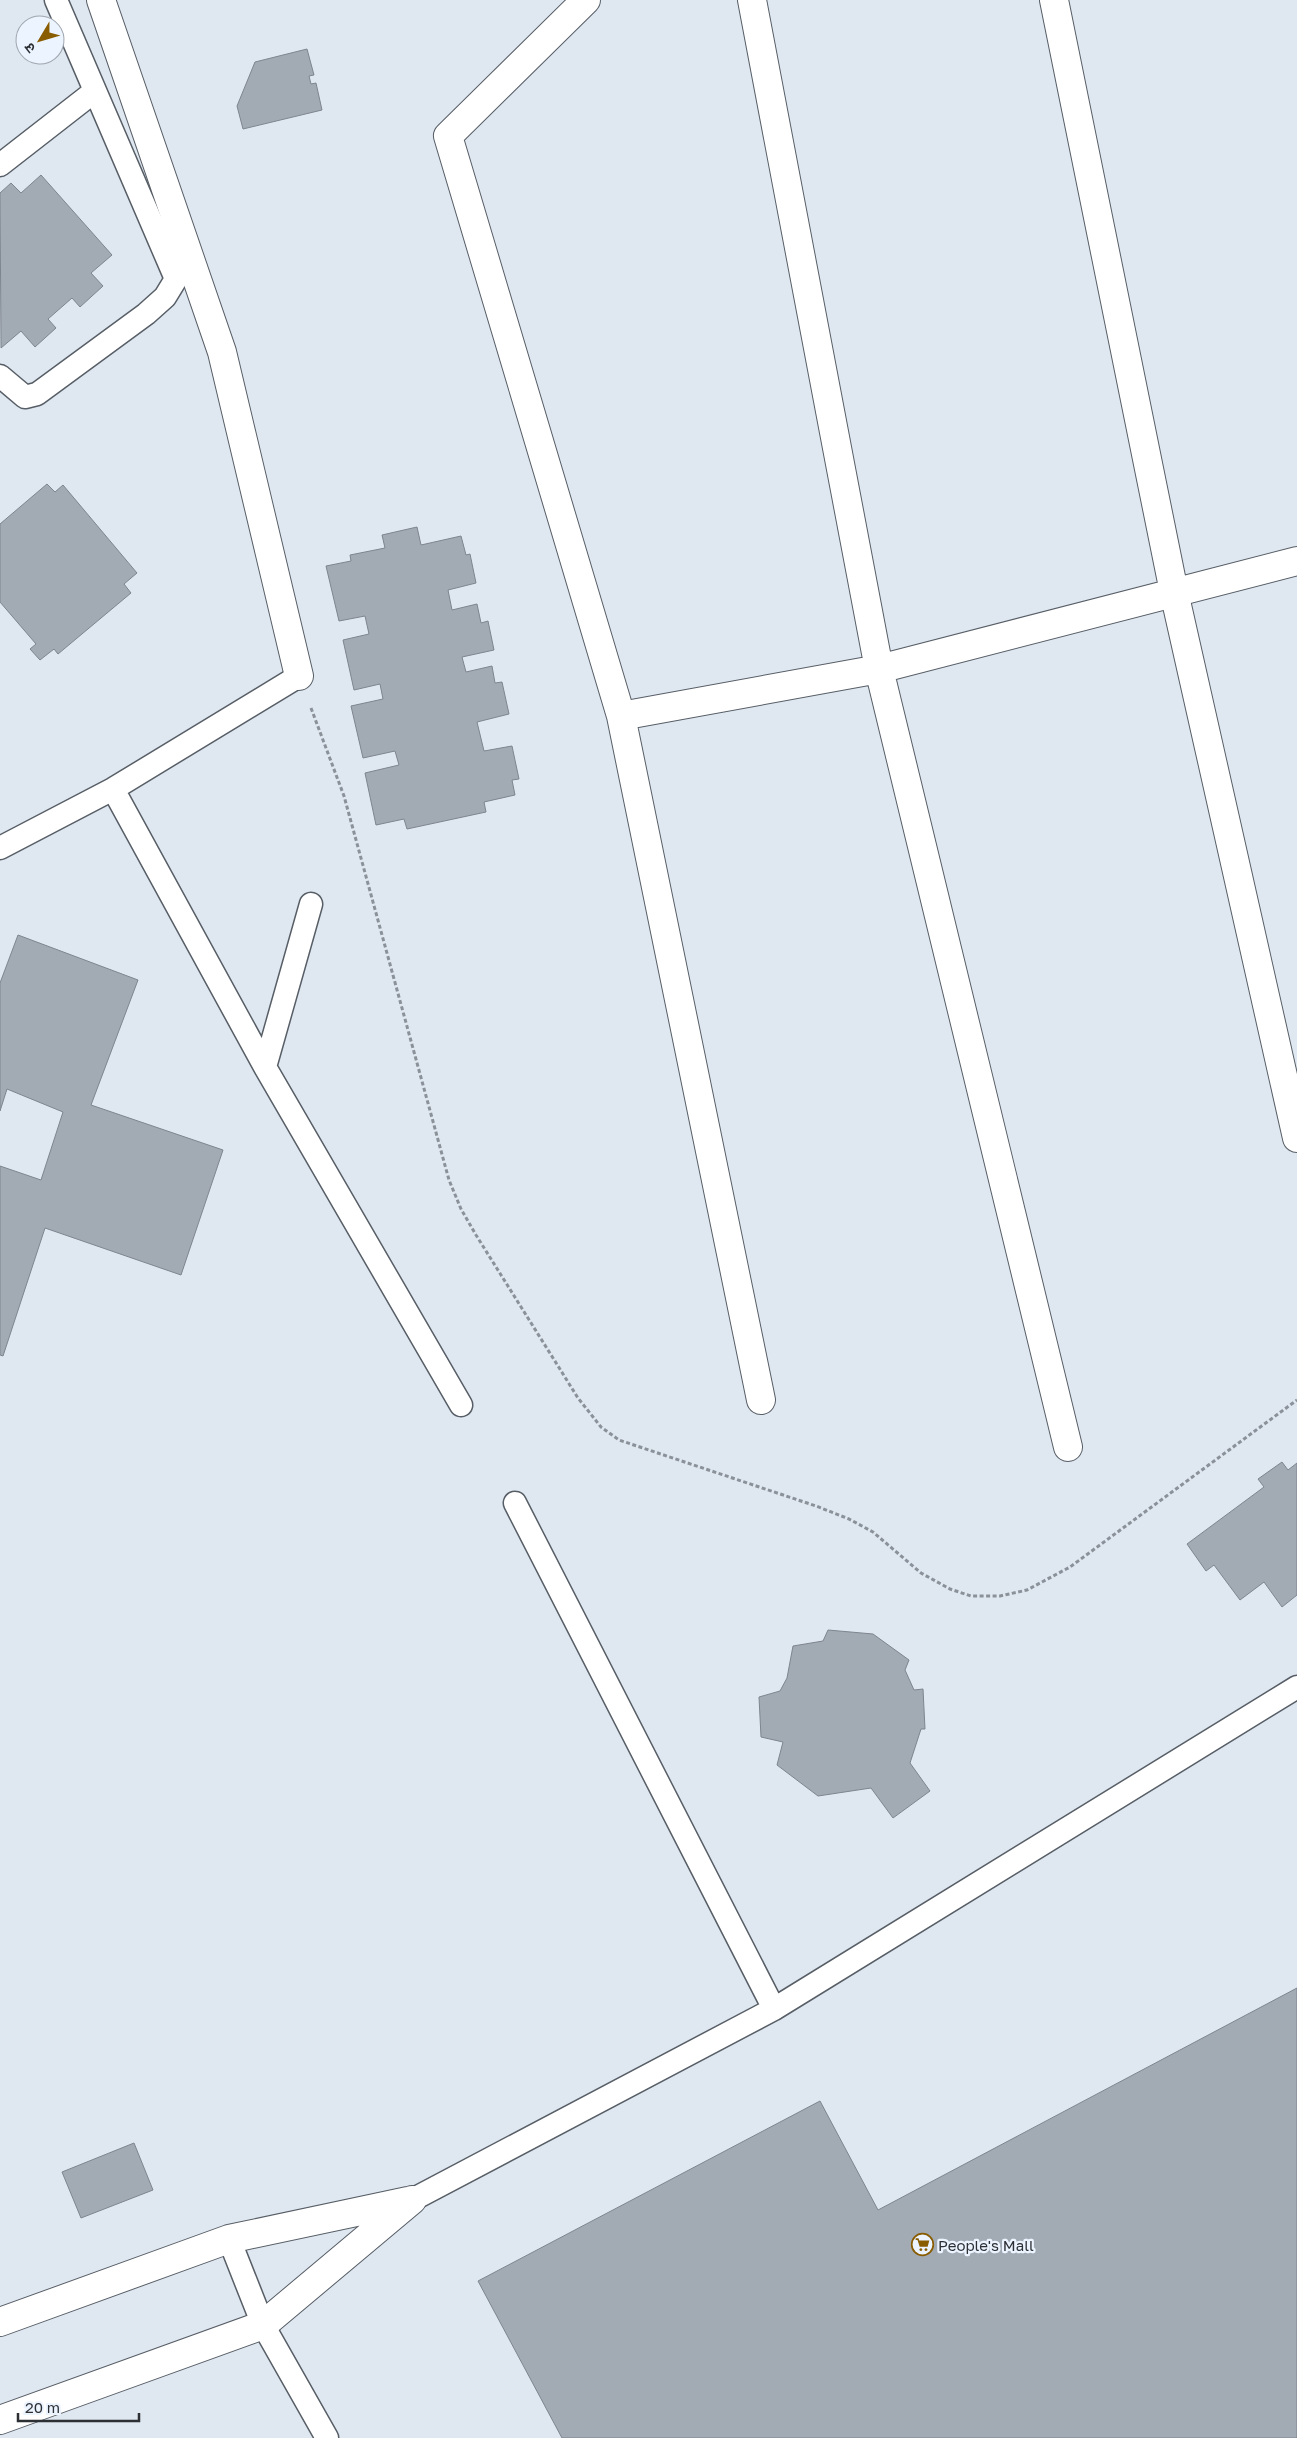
<svg xmlns="http://www.w3.org/2000/svg" width="1297" height="2438" font-family="'Golos Text','Noto Sans Devanagari',sans-serif">
	<style>
		.building { fill: #a2aab4; stroke: #7e858f }
		.lines { fill: none; stroke-linecap: round; stroke-linejoin: round }
		.service-casing { stroke: #575e66; stroke-width: 25 }
		.minor-casing { stroke: #575e66; stroke-width: 30 }
		.path { stroke: #8b9198; stroke-width: 3; stroke-dasharray: 4 2.5; stroke-linecap: butt }
		.service { stroke: #fff; stroke-width: 22 }
		.minor { stroke: #fff; stroke-width: 28 }
		.labels { text-anchor: middle; dominant-baseline: central; stroke-width: 4.5; stroke-linejoin: round; paint-order: stroke }
		.poi-label { font-size: 15px; fill: #2c2f33; stroke: #ecf4ff; text-anchor: start }
	</style>
	<rect width="100%" height="100%" fill="#dfe7f1"/>
	<!-- building -->
	<path class="building" d="M307,49L314,75L309,76L311,84L316,83L322,110L243,129L237,106L255,62Z
		M41,175L112,255L91,273L103,286L80,307L72,298L48,319L56,328L35,347L21,331L1,348L0,193L11,183L21,193Z
		M47,484L55,492L63,485L137,573L124,584L131,593L58,654L54,649L40,660L30,649L36,644L0,602V524Z
		M417,527L421,545L461,536L466,555L470,554L476,583L448,590L452,610L477,604L481,623L488,621L494,650L462,657L466,672L492,666L495,683L502,682L509,714L477,722L484,751L512,746L519,779L512,780L515,795L484,802L486,812L407,829L404,819L376,825L365,773L399,765L395,751L363,758L351,706L383,699L380,684L354,690L343,640L369,634L365,616L339,621L326,566L351,561L350,555L385,548L382,535Z
		M18,935L138,980L91,1105L223,1150L181,1275L45,1228L3,1356L0,1355V1166L41,1180L63,1112L7,1089L0,1111V983Z
		M1282,1462L1288,1470L1297,1463V1595L1282,1607L1264,1582L1240,1600L1214,1565L1206,1571L1187,1544L1264,1487L1258,1479Z
		M828,1630L873,1634L909,1660L905,1670L914,1690L923,1689L925,1729H921L910,1763L930,1791L893,1818L871,1788L818,1796L777,1765L783,1742L761,1737L759,1697L780,1691L787,1678L793,1646L823,1641Z
		M1297,1988V2438H562L478,2281L820,2101L878,2210Z
		M134,2143L153,2190L81,2218L62,2172Z"/>
	<g class="lines">
		<defs>
			<path id="service" d="M0,165L95,91
				M0,376L25,397L37,394L146,314L165,297L176,279L56,0
				M113,789L265,1067L461,1405
				M0,848L113,789L299,676
				M265,1067L311,904
				M515,1503L774,2009
				M412,2200L774,2009L1297,1687
				M229,2239L263,2325L327,2438"/>
			<path id="minor" d="M101,0L222,352L299,676
				M586,0L448,136L621,716L761,1400
				M752,0L879,669L1068,1447
				M1054,0L1174,592L1297,1138
				M621,716L879,669L1297,561
				M0,2322L229,2239L408,2201
				M0,2420L263,2325L412,2200"/>
		</defs>
		<!-- service casing -->
		<use href="#service" class="service-casing"/>
		<!-- minor casing -->
		<use href="#minor" class="minor-casing"/>
		<!-- path -->
		<path class="path" d="M311,708L344,796L449,1180L461,1209L476,1235L578,1398L601,1427L619,1440L816,1506L849,1519L873,1532L921,1573L950,1589L971,1596H1000L1027,1590L1070,1567L1297,1400"/>
		<!-- service -->
		<use href="#service" class="service"/>
		<!-- minor -->
		<use href="#minor" class="minor"/>
	</g>
	<!-- icons -->
	<defs>
		<symbol id="supermarket-ring" viewBox="-11 -11 22 22"><circle r="9.5" fill="#ecf4ff" stroke="#895c00" stroke-width="1.5"/><path d="M-6-5.5h2.5l.6 2H6L4.5 2H-2.5L-4.4-4H-6ZM-1.5 3.2a1.3 1.3 0 1 0 .1 0ZM3 3.2a1.3 1.3 0 1 0 .1 0Z" fill="#895c00"/></symbol>
	</defs>
	<g fill-rule="evenodd">
		<use href="#supermarket-ring" x="910" y="2232" width="25" height="25"/>
	</g>
	<g class="labels">
		<!-- poi labels -->
		<g class="poi-label">
			<text x="938" y="2245">People's Mall</text>
		</g>
	</g>
	<!-- north arrow -->
	<g transform="translate(40 40) rotate(232)"><circle r="24" fill="#ecf4ff" stroke="#9fa5ad"/>
	<path d="M0-4L9 19L0 12L-9 19Z" fill="#895c00"/>
	<text y="-8" font-size="14" font-weight="bold" text-anchor="middle" fill="#2c2f33">उ</text>
	</g>
	<!-- scale -->
	<path d="M18 2413v8h121v-8" fill="none" stroke="#2c2f33" stroke-width="2.5"/>
	<text x="25" y="2413" font-size="15" fill="#2c2f33" stroke="#ecf4ff" stroke-width="4" paint-order="stroke">20 m</text>
</svg>
